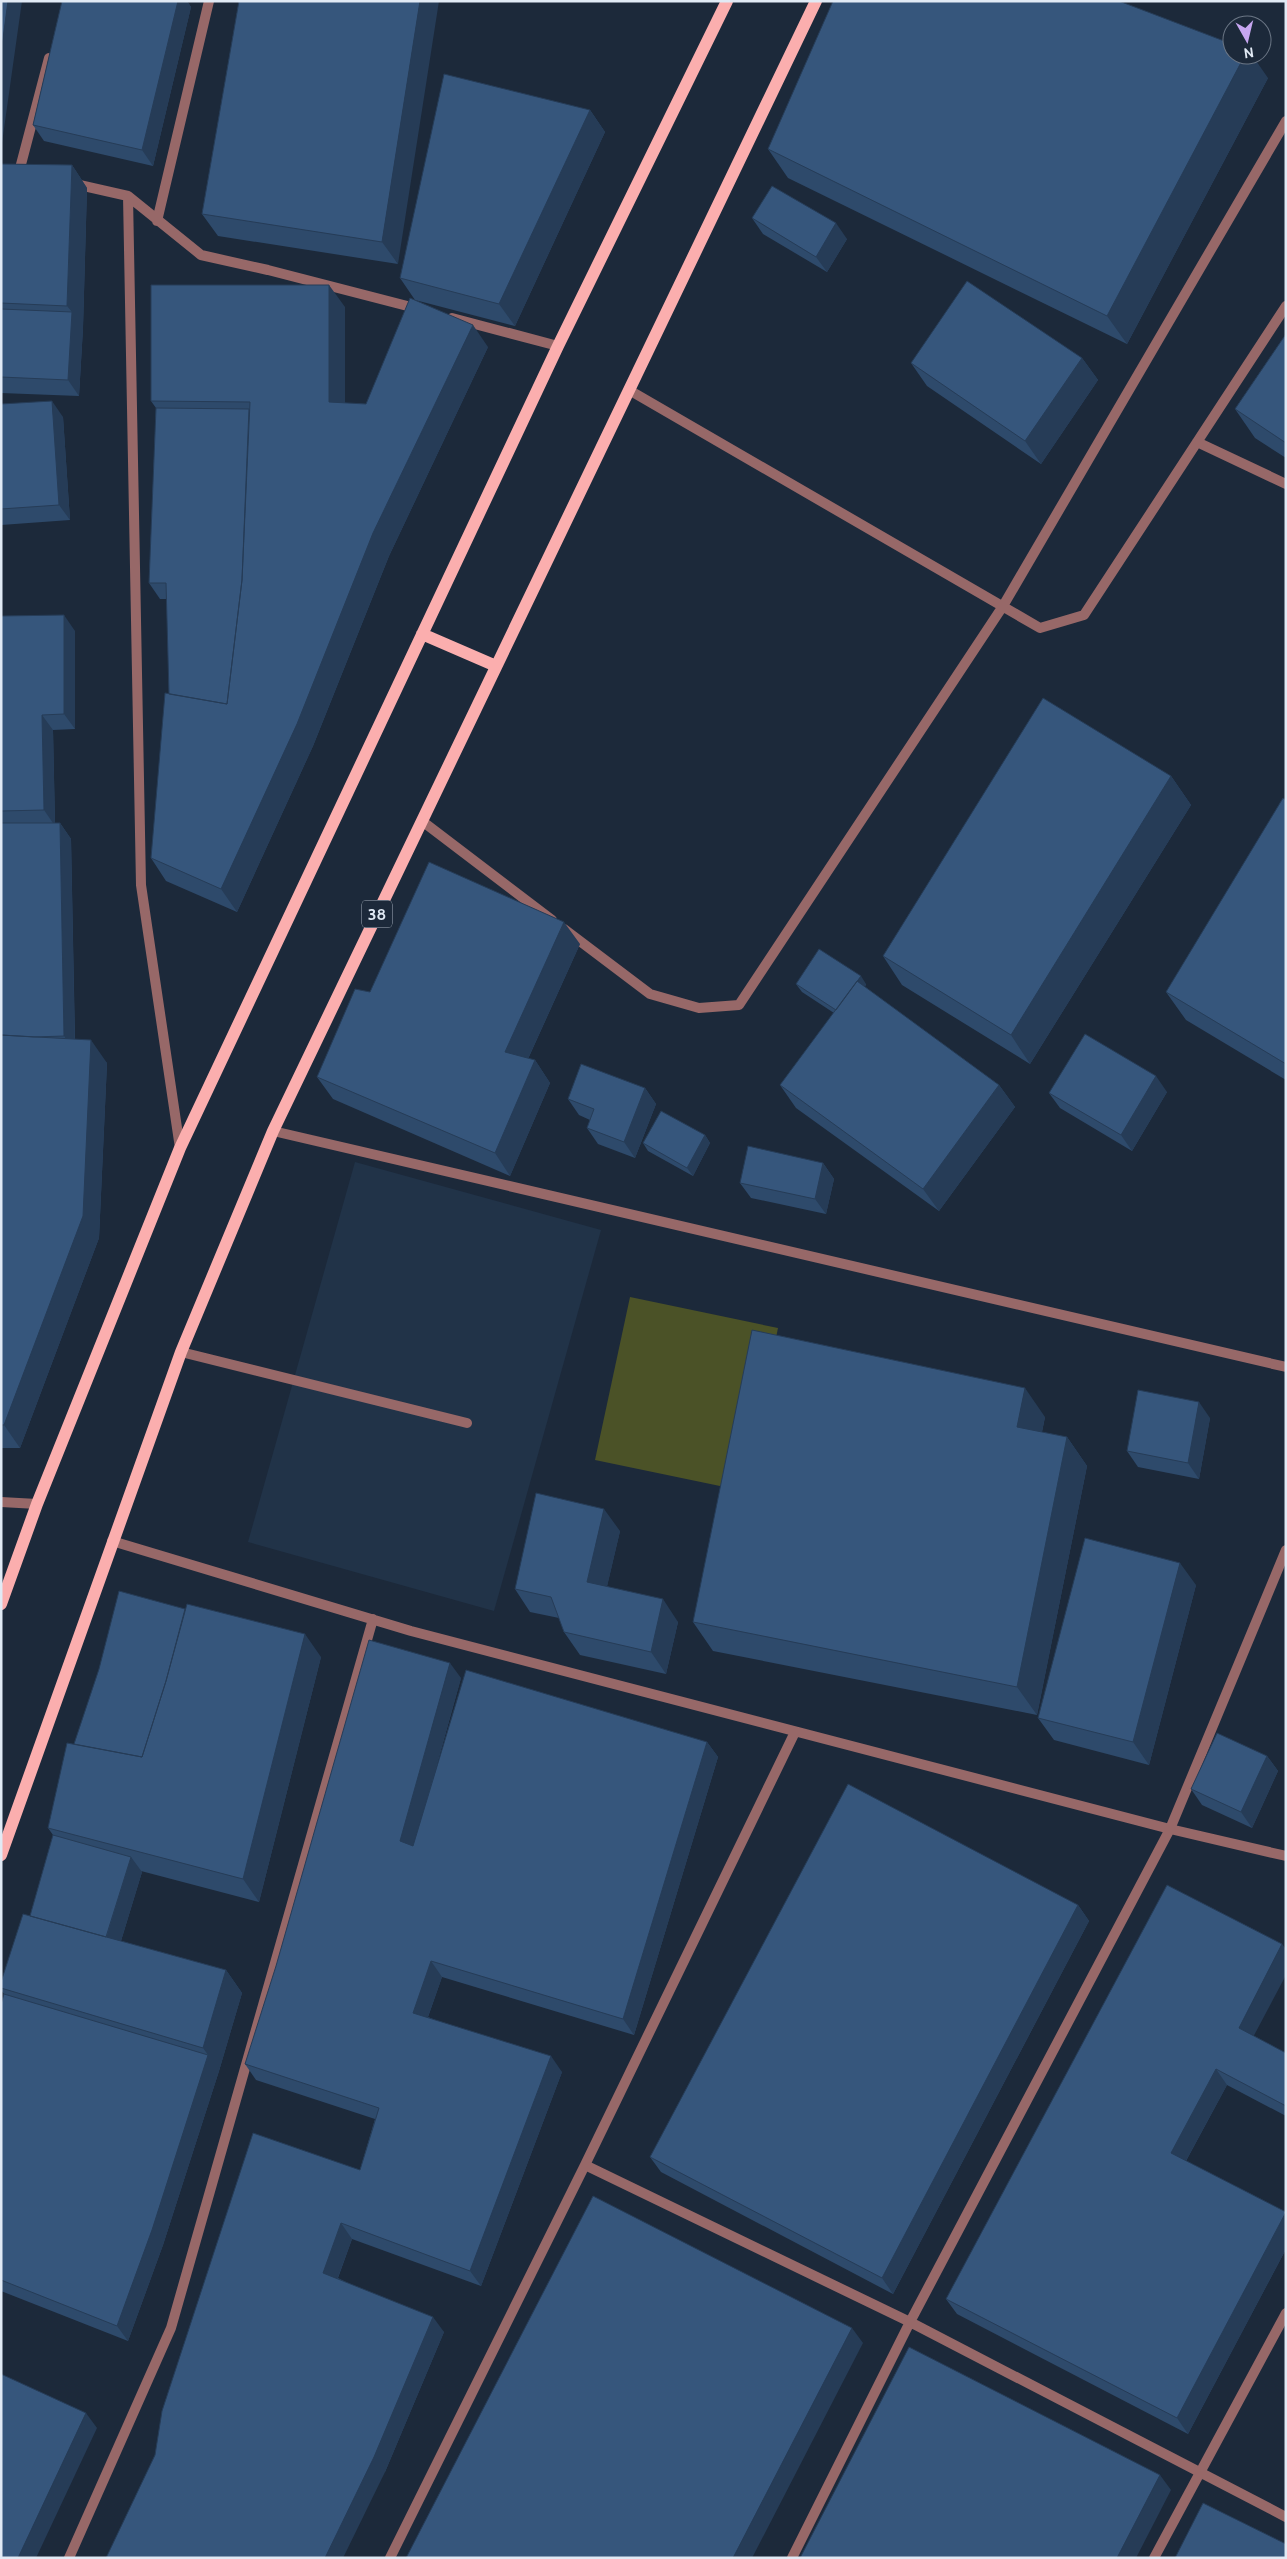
<svg xmlns="http://www.w3.org/2000/svg" width="1287" height="2559" font-family="Cabin,sans-serif">
	<style>
		.built { fill: #213348 }
		.green { fill: #4b5227 }
		.lines { fill: none; stroke-linecap: round; stroke-linejoin: round }
		.lane { stroke: #976868; stroke-width: 10 }
		.street { stroke: #976868; stroke-width: 10 }
		.primary { stroke: #fbaeae; stroke-width: 12 }
		.wall { fill: #2e4a6b }
		.shaded-wall { fill: #263c57 }
		.building { fill: #36567c; stroke: #263c57 }
		.labels { text-anchor: middle; dominant-baseline: central; stroke-width: 5; stroke-linejoin: round; paint-order: stroke }
		.shield { fill: #1c293a; stroke: #a6b0bd; stroke-width: 1 }
		.shield-label { font-size: 16px; font-weight: bold; fill: #e1eaf5 }
	</style>
	<rect width="100%" height="100%" fill="#1c293a"/>
	<!-- built -->
	<path class="built" d="M355,1162L601,1230L494,1611L248,1542Z"/>
	<!-- green -->
	<path class="green" d="M630,1297L778,1328L744,1491L595,1460Z"/>
	<g class="lines">
		<!-- lane -->
		<path class="lane" d="M181,1352L467,1423"/>
		<!-- street -->
		<path class="street" d="M19,172L49,58
			M75,184L128,196L201,255L268,270L419,309
			M128,196L141,885L180,1148
			M157,221L209,1
			M452,318L558,346
			M629,390L1040,628L1084,615L1286,306
			M1197,442L1286,484
			M422,821L552,920
			M564,929L650,994L699,1008L739,1005L1003,606L1286,121
			M273,1131L1286,1367
			M1,1502L37,1504
			M112,1541L411,1631L1170,1829L1286,1856
			M585,2165L910,2322L1286,2517
			M69,2558L171,2328L373,1619
			M390,2558L585,2165L795,1732
			M792,2558L910,2322L1170,1829L1286,1550
			M1154,2558L1286,2313"/>
		<!-- primary -->
		<path class="primary" d="M422,634L496,666
			M1,1604L37,1504L180,1148L558,346L727,1
			M1,1855L181,1352L273,1131L816,1"/>
	</g>
	<!-- wall -->
	<path class="wall" d="M62,1H187L191,7L153,166L44,141L33,125Z
		M239,1L398,264L218,236L202,214Z
		M1268,78L1127,344L788,178L768,149Z
		M590,110L605,132L515,326L415,300L400,278Z
		M1,164L72,165L87,188L83,328L79,396L1,393Z
		M752,218L847,239L827,272L763,234Z
		M345,307V403L366,404L488,347L389,556L313,746L237,912L166,881L151,858L169,694L167,599H160L149,583L156,408L151,401Z
		M1286,334V458L1255,438L1235,409Z
		M1082,358L1098,380L1041,464L927,386L911,363Z
		M1,404L63,417L70,520L1,525Z
		M1,616L75,631V729L53,730L55,823H60L71,839L75,1039L107,1063L99,1238L20,1448H1Z
		M1171,776L1191,805L1030,1064L902,985L883,956Z
		M1286,800V1080L1186,1020L1166,992Z
		M580,944L528,1059L535,1060L550,1083L510,1176L333,1099L317,1077L370,992Z
		M796,984H866L865,987L999,1085L1015,1107L939,1211L796,1108L780,1085L834,1013L802,992Z
		M645,1088L656,1104L635,1158L598,1144L587,1128L590,1120L579,1115L568,1099Z
		M1167,1092L1132,1151L1060,1108L1049,1093Z
		M705,1135L710,1143L693,1176L648,1151L643,1143Z
		M823,1163L834,1179L826,1214L751,1198L740,1183Z
		M1045,1417L1042,1432L1067,1437L1087,1466L1037,1715L713,1651L693,1622Z
		M1210,1418L1199,1479L1138,1467L1127,1451Z
		M620,1531L607,1586L678,1622L666,1674L580,1655L564,1632L559,1618L530,1612L515,1589Z
		M1196,1585L1149,1765L1054,1740L1038,1718Z
		M321,1657L259,1902L141,1871L142,1872L121,1941L226,1970L242,1993L219,2071L163,2245L128,2341L1,2291V2004L4,1994L1,1990V1982L30,1916L53,1835L48,1828L74,1744Z
		M461,1678L433,1779L707,1742L718,1757L634,2035L442,1977L428,2017L562,2072L481,2286L352,2239L338,2278L444,2332L385,2472L106,2558L360,2170L375,2119L256,2080L245,2064Z
		M1267,1756L1278,1771L1252,1828L1202,1805L1191,1789Z
		M1078,1905L1089,1921L893,2294L661,2172L650,2157Z
		M1254,2036L1286,2053V2116L1227,2085L1186,2161L1286,2212V2249L1188,2434L957,2314L946,2299Z"/>
	<!-- shaded-wall -->
	<path class="shaded-wall" d="M8,1H22L1,150V54Z
		M178,1H187L191,7L153,166L142,150Z
		M420,1H439L398,264L382,242Z
		M1245,55H1252L1268,78L1127,344L1107,316Z
		M590,110L605,132L515,326L499,304Z
		M72,165L87,188L83,328L79,396L68,380L72,312L67,306Z
		M836,223L847,239L827,272L816,257Z
		M329,285L345,307V424L329,402Z
		M473,325L488,347L389,556L313,746L237,912L221,889L373,533Z
		M1082,358L1098,380L1041,464L1025,441Z
		M52,401L63,417L70,520L59,505Z
		M64,615L75,631V729L64,714Z
		M42,715L53,730L55,826L44,810Z
		M1171,776L1191,805L1030,1064L1011,1035Z
		M60,823L71,839L75,1052L64,1036Z
		M564,922L580,944L521,1074L505,1052Z
		M861,976L866,984L843,1019L838,1011Z
		M91,1040L107,1063L99,1238L20,1448L4,1425Z
		M535,1060L550,1083L510,1176L495,1153Z
		M1156,1076L1167,1092L1132,1151L1121,1135Z
		M999,1085L1015,1107L939,1211L923,1189Z
		M645,1088L656,1104L635,1158L624,1142Z
		M705,1135L710,1143L693,1176L687,1168Z
		M823,1163L834,1179L826,1214L815,1199Z
		M1025,1388L1045,1417L1037,1455L1017,1427Z
		M1199,1402L1210,1418L1199,1479L1188,1463Z
		M1067,1437L1087,1466L1037,1715L1017,1687Z
		M604,1509L620,1531L603,1604L587,1582Z
		M1180,1563L1196,1585L1149,1765L1133,1742Z
		M663,1599L678,1622L666,1674L651,1652Z
		M305,1634L321,1657L259,1902L243,1879Z
		M450,1663L461,1678L411,1857L400,1841Z
		M707,1742L718,1757L634,2035L623,2019Z
		M1267,1756L1278,1771L1252,1828L1241,1812Z
		M131,1857L142,1872L116,1957L105,1942Z
		M1078,1905L1089,1921L893,2294L882,2278Z
		M1282,1944L1286,1949V1975L1250,2043L1239,2028Z
		M431,1961L442,1977L424,2028L413,2013Z
		M226,1970L242,1993L219,2071L163,2245L128,2341L117,2326L208,2055L203,2048Z
		M551,2056L562,2072L481,2286L470,2271Z
		M1216,2069L1227,2085L1182,2168L1171,2153Z
		M1286,2212V2249L1188,2434L1177,2418Z
		M341,2223L352,2239L334,2288L323,2273Z
		M433,2317L444,2332L385,2472L343,2558H325Z
		M852,2328L863,2343L752,2558H733Z
		M86,2413L97,2428L36,2558H18Z
		M1160,2475L1171,2490L1136,2558H1117Z"/>
	<!-- building -->
	<path class="building" d="M1,1H8L1,54Z
		M62,1H178L142,150L33,125Z
		M239,1H420L382,242L202,214Z
		M833,1H1119L1232,44V55H1245L1107,316L768,149Z
		M444,74L590,110L499,304L400,278Z
		M1,164L72,165L67,306L1,303Z
		M772,186L836,223L816,257L752,218Z
		M967,281L1082,358L1025,441L911,363Z
		M151,285H329V402L366,404L410,298L473,325L373,533L297,724L221,889L151,858L165,693L227,704L242,580L250,402L151,401Z
		M1,309L72,312L68,380L1,377Z
		M1286,334V443L1235,409Z
		M52,401L59,505L1,509V404Z
		M156,408L249,409L242,580L227,704L169,694L166,583H149Z
		M64,615V714L42,715L44,810L1,811V616Z
		M1043,698L1171,776L1011,1035L883,956Z
		M1283,798L1286,800V1064L1166,992Z
		M1,823H60L64,1036L34,1037L1,1035Z
		M429,862L564,922L505,1052L535,1060L495,1153L317,1077L355,989L370,992Z
		M819,949L861,976L836,1010L796,984Z
		M857,981L999,1085L923,1189L780,1085Z
		M1085,1034L1156,1076L1121,1135L1049,1093Z
		M1,1035L91,1040L83,1216L4,1425H1Z
		M581,1064L645,1088L624,1142L587,1128L594,1109L568,1099Z
		M661,1111L705,1135L687,1168L643,1143Z
		M748,1146L823,1163L815,1199L740,1183Z
		M752,1330L1025,1388L1017,1427L1067,1437L1017,1687L693,1622Z
		M1138,1390L1199,1402L1188,1463L1127,1451Z
		M536,1493L604,1509L587,1582L663,1599L651,1652L564,1632L551,1597L515,1589Z
		M1085,1538L1180,1563L1133,1742L1038,1718Z
		M119,1591L185,1609L166,1681L142,1757L74,1744L99,1669Z
		M187,1604L305,1634L243,1879L48,1828L67,1743L142,1757L166,1681Z
		M369,1640L450,1663L400,1841L413,1846L466,1670L707,1742L623,2019L431,1961L413,2013L551,2056L470,2271L341,2223L323,2273L433,2317L374,2457L325,2558H106L155,2455L162,2411L253,2133L360,2170L379,2108L245,2064L276,1966Z
		M1217,1733L1267,1756L1241,1812L1191,1789Z
		M848,1784L1078,1905L882,2278L650,2157Z
		M53,1835L131,1857L106,1937L30,1916Z
		M1167,1885L1282,1944L1239,2028L1286,2053V2106L1216,2069L1171,2153L1286,2212L1177,2418L946,2299Z
		M23,1914L226,1970L203,2048L1,1988V1982Z
		M4,1994L208,2055L152,2230L117,2326L1,2280V2004Z
		M593,2196L852,2328L733,2558H406Z
		M909,2347L1160,2475L1117,2558H800Z
		M1,2374L86,2413L18,2558H1Z
		M1203,2503L1286,2544V2558H1175Z"/>
	<g class="labels">
		<!-- shield labels -->
		<rect class="shield" x="362" y="900.5" width="30" height="27" rx="4"/>
		<g class="shield-label">
			<text x="377" y="914">38</text>
		</g>
	</g>
	<!-- border -->
	<rect width="1287" height="2559" fill="none" stroke="#e1eaf5" stroke-width="5"/>
	<!-- north arrow -->
	<g transform="translate(1247 40) rotate(172)"><circle r="24" fill="#1c293a" stroke="#6b7685"/>
	<path d="M0-4L9 19L0 12L-9 19Z" fill="#c6a6f0"/>
	<text y="-8" font-size="14" font-weight="bold" text-anchor="middle" fill="#e1eaf5">N</text>
	</g>
</svg>
